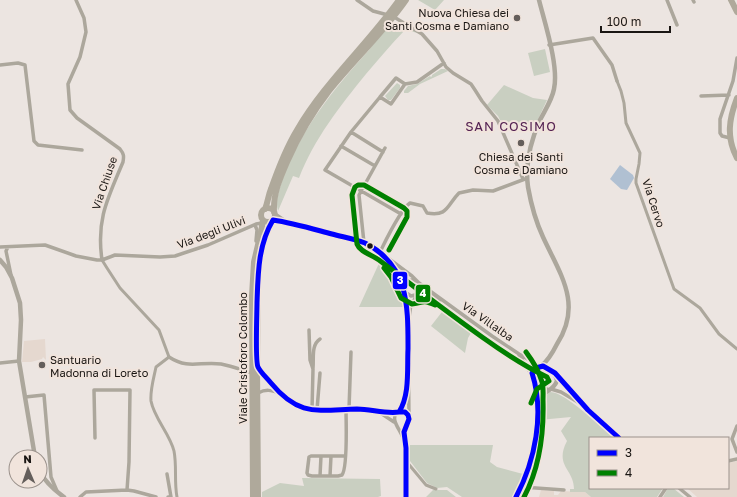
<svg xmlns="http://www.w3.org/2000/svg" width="737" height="497" font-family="'Golos Text',sans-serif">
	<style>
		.built { fill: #e5d8cf }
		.green { fill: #c9cfc1 }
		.water { fill: #b0c0d2 }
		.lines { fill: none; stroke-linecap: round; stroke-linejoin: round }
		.pedestrian { stroke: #aca79c; stroke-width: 3 }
		.minor { stroke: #aca79c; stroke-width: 3.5 }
		.tertiary { stroke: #aca79c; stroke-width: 4.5 }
		.primary { stroke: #afa99b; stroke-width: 6 }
		.bus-1-casing { stroke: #f1e4dc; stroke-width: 8 }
		.bus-2-casing { stroke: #f1e4dc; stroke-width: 8 }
		.bus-1 { stroke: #00f; stroke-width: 5 }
		.bus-2 { stroke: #008000; stroke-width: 5 }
		.poi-dot { fill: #645e5b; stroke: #f1e4dc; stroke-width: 1.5 }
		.bus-dot { fill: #1a1613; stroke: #f1e4dc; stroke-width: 1.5 }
		.labels { text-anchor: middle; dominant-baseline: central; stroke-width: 4; stroke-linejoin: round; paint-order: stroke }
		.poi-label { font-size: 11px; fill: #1a1613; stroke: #f1e4dc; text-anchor: end }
		.street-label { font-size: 11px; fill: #1a1613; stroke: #f1e4dc }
		.quarter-label { font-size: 13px; letter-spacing: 1px; fill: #552353; stroke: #f1e4dc }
		.line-badge { stroke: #f1e4dc; stroke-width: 1.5 }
		.badge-label { font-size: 11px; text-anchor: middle; font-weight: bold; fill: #fff }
	</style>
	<rect width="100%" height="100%" fill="#ece5e1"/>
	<!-- built -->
	<path class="built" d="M45,339L46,360L43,357L42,359L31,362H22L24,341Z
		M737,461V497H697L687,488H728V463Z
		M541,490L554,491V495H558L561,491L585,492L591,497H539Z"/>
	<!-- green -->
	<path class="green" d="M418,0H444L435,10Z
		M394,23C402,23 412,28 418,33L405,30C391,44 379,59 366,74C340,106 314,139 299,178L293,176L278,211C275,201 279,191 282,181C300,130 333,90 369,50C376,41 384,30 394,23Z
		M545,49L550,72L534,76L528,53Z
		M441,69H445L448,71L420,84L408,93H404V91L408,86L417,84L430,76L431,77L432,76V75Z
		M397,83L400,85V88L391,100H388L385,96Z
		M504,85L533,98L547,100L533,130L500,120L498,116L487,105Z
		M381,259C395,275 402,285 403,307H359Z
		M445,308L474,328L468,338L465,353L431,326Z
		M550,392C564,391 602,428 614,438H590V488H663L657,497H591L585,492H570V489H574C574,469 554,466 567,441L561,431L571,417L539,420C539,405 537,402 550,392Z
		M410,445H493L490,462L497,467L523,474L518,486L512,497H462L447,487L437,488L427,483L410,461Z
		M302,478L380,479L381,496L378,497H262V492L280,483L304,486Z
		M668,488H673L684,497H663Z
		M433,490H447L456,497H426Z"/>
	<!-- water -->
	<path class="water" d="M620,165L633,175L634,178L627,190L621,189L610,179Z"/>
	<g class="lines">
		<!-- pedestrian -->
		<path class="pedestrian" d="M617,81L621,91L624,103L626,123L640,153L639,164L636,179V183L674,289L700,308L719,334L737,349
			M102,260L107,268L120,288L159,330L169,357L156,367C154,377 150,390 151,401C154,418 170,434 174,451C177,466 174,482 177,497
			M406,461L426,485L436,489"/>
		<!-- minor -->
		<path class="minor" d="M76,0L84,18L86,32L80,57L68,84L70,110L77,118L120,149C124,154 124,156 123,162C108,198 96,219 102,260
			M357,0L373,11L388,15
			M667,0L677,25
			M693,0L694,2
			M394,17L422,34L437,51L446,67L453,73L471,84L475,90L482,101L498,121L523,179
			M549,45L593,38L612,65L617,81
			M0,65L18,63L25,65L34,141L38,145L82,150
			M405,84L391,104L380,97L396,78L405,84L417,82L444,63
			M701,96L729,95
			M380,97L351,132L325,170L401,214
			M351,132L383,152
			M730,138L722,136L720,133V119L733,81L737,58
			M341,146L375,166
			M275,214L284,220
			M273,220L289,222L364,243L380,252L412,276L419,283L492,336L519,354L538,365
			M255,225L257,230L256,241
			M364,243L359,195L385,148
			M0,247L45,245L76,256L97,260H102L115,255L160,257L175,256L208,245L256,224L262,223
			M8,247L6,251L11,275
			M380,252C386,240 400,210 410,203L423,206L427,213C448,217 447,205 459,193L473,190L493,191L525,179
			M385,258L397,273L405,292L408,325L409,419
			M404,287L408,281L412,280L416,281
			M405,292L411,296L419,294H427L440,300
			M409,318L411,304L417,296
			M309,330L310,360L313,369L312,410
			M519,355L532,375
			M169,357C189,370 200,361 221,364C232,366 242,370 252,373
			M0,363L19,361
			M257,366C267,378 276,392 288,401C307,415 341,409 364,409C375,408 386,413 397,412L403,406L407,384
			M313,368C314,358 311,345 320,339
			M555,374L585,407L619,438
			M551,389L561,392L581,404
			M258,393C266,389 271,390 279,393
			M25,397L44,395L51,477L57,491
			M349,409L351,352
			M317,410L320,373
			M379,412L394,422
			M397,412C390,420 400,429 403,438
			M399,412L406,413L409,419L404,432L406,448V497
			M737,426L732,439L737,452
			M95,438L94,390H130L129,462L127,490
			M345,456H311L309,457L307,473L308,475L312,476H338L342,475C348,467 346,422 346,409
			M728,461L737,459
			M167,474L171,497H168
			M320,476L321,456
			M330,476L331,456
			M522,487L564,490
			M679,488L690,497
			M80,497L86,492L127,490L134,491L156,497
			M660,497L666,488"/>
		<!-- tertiary -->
		<path class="tertiary" d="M539,0C545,24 559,66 554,89C552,100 545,110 540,120C531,140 525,165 528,187C531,204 536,222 543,237C560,274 583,304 557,344C553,352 548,361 541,366
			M0,260L6,267L12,278L20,303L21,320L19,361L35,457
			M537,404C543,389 552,393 557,381C555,363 522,361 536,381C539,386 542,389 548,390
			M40,472C46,483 54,490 64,497
			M516,497C535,466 542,415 534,379"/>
		<!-- primary -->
		<path class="primary" d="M731,0L737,12
			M737,98C729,119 726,137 737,158
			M261 215a7 7 0 1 1 14 0a7 7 0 1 1-14 0Z
			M265,209C268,202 268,196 271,189C278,169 286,148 297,130C325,82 367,45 399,0
			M274,212C273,194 280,178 287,162C298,137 312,113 329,91C354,60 383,33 406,0
			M253,497L252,296L254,262L261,232L263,220
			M258,497L257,366L258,273C260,256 262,236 272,221"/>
		<defs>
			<path id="bus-1" d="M273,220C293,223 313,229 332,234C343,237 355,239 365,243C409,265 408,307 408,349C407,369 410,395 399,412C385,414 371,409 357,409C317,410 299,417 271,383C267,378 261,373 258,367C255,361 257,313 257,303C258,274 258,245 273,220Z
				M399,412H405L408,415L409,419L404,432L406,448V497
				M516,497C535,461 545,413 532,373L536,368L543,366L555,373L588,410L619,438"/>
			<path id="bus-2" d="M389,250L407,217V211L404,208L364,185H358L355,187L352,195L357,244C360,252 372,255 379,260C413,286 447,312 482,337C503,352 524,366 547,377L549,381L537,389L531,403
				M384,268L391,277L401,298L412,304C425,303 420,299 435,305
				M524,497C540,467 544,434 543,400C543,393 544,386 541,379C538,369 532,360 526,352"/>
		</defs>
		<!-- bus-1 casing -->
		<use href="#bus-1" class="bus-1-casing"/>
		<!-- bus-2 casing -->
		<use href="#bus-2" class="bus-2-casing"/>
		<!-- bus-1 -->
		<use href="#bus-1" class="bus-1"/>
		<!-- bus-2 -->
		<use href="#bus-2" class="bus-2"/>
	</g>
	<!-- markers -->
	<g class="poi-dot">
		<circle cx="517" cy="18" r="4"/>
		<circle cx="521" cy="143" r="4"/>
		<circle cx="42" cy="365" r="4"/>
	</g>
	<circle class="bus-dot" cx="370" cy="246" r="3.5"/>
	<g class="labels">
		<!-- poi labels -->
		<g class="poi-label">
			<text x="509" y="12">Nuova Chiesa dei<tspan x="509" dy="13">Santi Cosma e Damiano</tspan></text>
			<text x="521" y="156" text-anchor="middle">Chiesa dei Santi<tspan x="521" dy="13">Cosma e Damiano</tspan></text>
			<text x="50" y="359" text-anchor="start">Santuario<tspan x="50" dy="13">Madonna di Loreto</tspan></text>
		</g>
		<!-- street labels -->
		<g class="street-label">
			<text transform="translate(104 183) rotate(-71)">Via Chiuse</text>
			<text transform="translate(654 203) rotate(72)">Via Cervo</text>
			<text transform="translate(211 232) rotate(-21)">Via degli Ulivi</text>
			<text transform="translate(488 321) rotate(35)">Via Villalba</text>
			<text transform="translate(242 358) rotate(-90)">Viale Cristoforo Colombo</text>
		</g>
		<!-- quarter labels -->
		<g class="quarter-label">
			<text x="511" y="126">SAN COSIMO</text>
		</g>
	</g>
	<g class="line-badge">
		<rect x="392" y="271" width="16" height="19" rx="4" fill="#00f"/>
		<rect x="415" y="284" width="16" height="19" rx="4" fill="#008000"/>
	</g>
	<g class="badge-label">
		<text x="400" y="284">3</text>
		<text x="423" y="297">4</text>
	</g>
	<!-- legend -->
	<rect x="589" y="437" width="140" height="52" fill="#f1e4dc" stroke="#9b928c"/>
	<rect x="597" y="450" width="20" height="6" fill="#0000ff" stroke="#9b928c"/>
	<text x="625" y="457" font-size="12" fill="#1a1613">3</text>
	<rect x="597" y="470" width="20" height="6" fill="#008000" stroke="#9b928c"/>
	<text x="625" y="477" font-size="12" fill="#1a1613">4</text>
	<!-- north arrow -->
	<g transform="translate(28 469) rotate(358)"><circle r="19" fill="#f1e4dc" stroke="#9b928c"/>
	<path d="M0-3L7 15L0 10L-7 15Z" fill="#645e5b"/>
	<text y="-6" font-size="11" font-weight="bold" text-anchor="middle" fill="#1a1613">N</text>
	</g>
	<!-- scale -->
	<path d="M601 26v6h69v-6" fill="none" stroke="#1a1613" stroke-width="2"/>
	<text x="607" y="26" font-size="12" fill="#1a1613" stroke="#f1e4dc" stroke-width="3" paint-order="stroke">100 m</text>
</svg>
